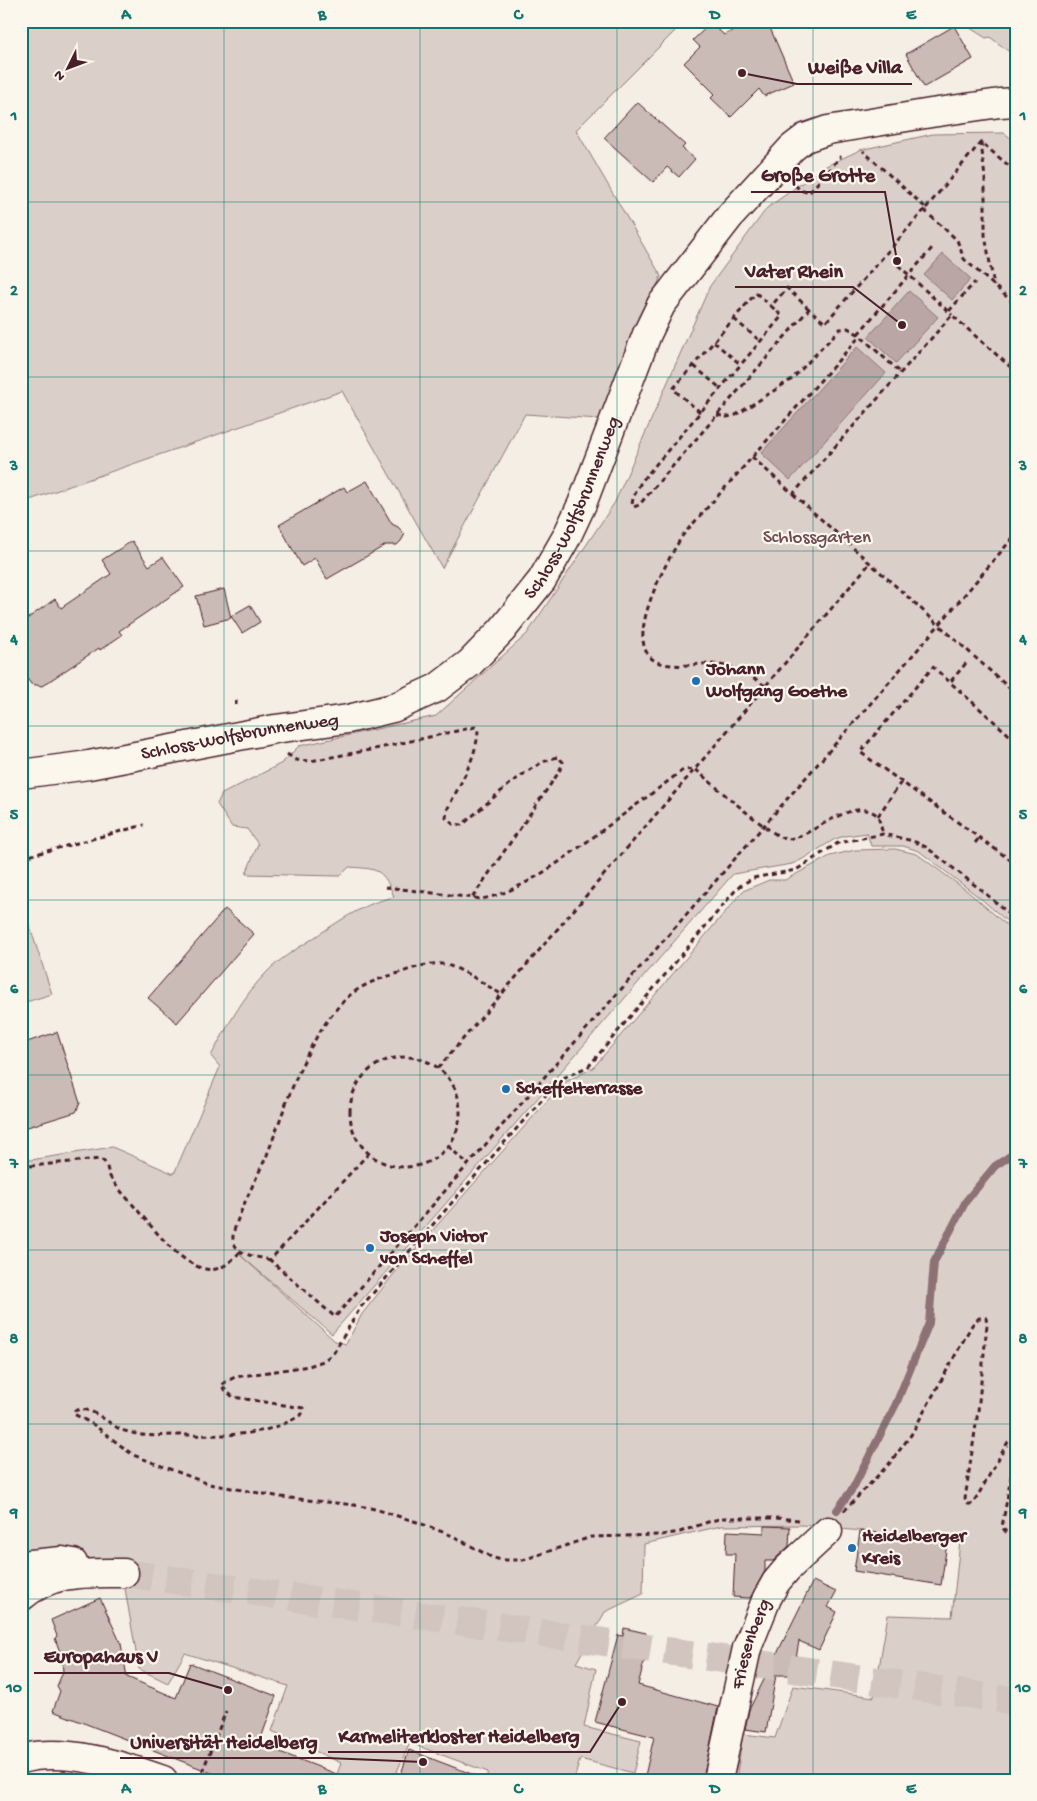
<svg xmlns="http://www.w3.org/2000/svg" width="1037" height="1801" font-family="'Gochi Hand',sans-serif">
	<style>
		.green { fill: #dbd0c9; stroke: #92787a }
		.water { fill: #baa7a5; stroke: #8d7174 }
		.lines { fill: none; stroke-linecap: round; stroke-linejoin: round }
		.stream { stroke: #8d7174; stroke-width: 8 }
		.building { fill: #cabbb6; stroke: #4a1f2b }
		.secondary-tunnel { stroke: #d2c5bf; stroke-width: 28; stroke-dasharray: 28 14; stroke-linecap: butt }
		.street-casing { stroke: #4a1f2b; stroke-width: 31 }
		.secondary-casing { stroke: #4a1f2b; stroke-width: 31 }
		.path { stroke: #4a1f2b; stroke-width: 3; stroke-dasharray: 5 4; stroke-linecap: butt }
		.street { stroke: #fbf7ec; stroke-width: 28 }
		.secondary { stroke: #fbf7ec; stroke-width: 28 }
		.grid { fill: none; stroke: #0f766e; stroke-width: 1; stroke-opacity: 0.55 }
		.poi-dot { fill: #1f6fb2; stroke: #fbf7ec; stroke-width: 2 }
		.labels { text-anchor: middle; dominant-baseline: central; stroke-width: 4.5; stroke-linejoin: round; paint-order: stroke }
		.street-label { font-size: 19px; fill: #4a1f2b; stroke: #fbf7ec }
		.park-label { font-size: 19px; fill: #6e4b52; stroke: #fbf7ec }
		.poi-label { font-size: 19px; font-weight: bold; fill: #4a1f2b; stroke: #fbf7ec; text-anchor: start }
		.leader { fill: none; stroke: #4a1f2b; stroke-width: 2 }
		.callout-dot { fill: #4a1f2b; stroke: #fbf7ec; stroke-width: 2 }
		.callout-label { font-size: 20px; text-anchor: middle; font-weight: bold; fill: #4a1f2b; stroke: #fbf7ec; stroke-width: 4.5; stroke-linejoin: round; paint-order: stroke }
		.neatline { fill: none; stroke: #0f766e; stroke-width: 2 }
		.grid-label { font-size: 16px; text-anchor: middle; font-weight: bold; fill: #0f766e }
	</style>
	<rect width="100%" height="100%" fill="#f4eee4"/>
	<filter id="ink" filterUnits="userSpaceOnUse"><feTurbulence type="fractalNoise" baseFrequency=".02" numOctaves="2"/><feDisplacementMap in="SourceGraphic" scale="10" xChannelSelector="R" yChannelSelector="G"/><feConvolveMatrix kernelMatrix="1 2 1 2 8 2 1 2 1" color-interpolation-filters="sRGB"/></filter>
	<g filter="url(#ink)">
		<!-- green -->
		<path class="green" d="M21,21H685L576,130L661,276L599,419L525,414L442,568L342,391L21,503Z
			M959,21H1016V57L990,37L986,38Z
			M1004,133L1016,142V929L980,898L919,851L903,846H871L867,833L845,836L835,839L801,860L792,864L733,874L332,1334L239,1254L335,1341L346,1344L362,1314L393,1275L563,1083L593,1068L743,891L769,880H785L830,856L855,850L895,849L917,854L966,890L1016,933V1528L1011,1542L1016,1543V1780H736L743,1734L775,1738L793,1686L874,1697L888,1615L952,1617L960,1541L802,1525L721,1526L644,1544L643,1594L605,1612L576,1663L596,1669L584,1727L641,1741L633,1773L580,1759L574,1780H485L488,1772L410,1743L393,1780H335L341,1763L272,1731L288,1686L185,1653L168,1683L139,1669L124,1583L125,1561L21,1556V1159L31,1160L112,1147L174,1174L220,1067L211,1056C227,1027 243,996 266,973C278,960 295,950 309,941C335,924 363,903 394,897C383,868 378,869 349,867L340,876L246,874L258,844L247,829L232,827L217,804L222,794L282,763L299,746L436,716L527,634L615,502L710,286L767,208L826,166L860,150L933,134Z
			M21,900L52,994L26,1002L21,990Z"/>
		<!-- water -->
		<path class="water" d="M943,254L971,279L952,300L924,275Z
			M909,291L938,317L896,363L868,337Z
			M857,347L886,373L790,480L761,453Z"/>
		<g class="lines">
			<!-- stream -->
			<path class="stream" d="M837,1510L853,1488L896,1404L929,1323L934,1262L966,1201L995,1166L1016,1152"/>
		</g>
		<!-- building -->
		<path class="building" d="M754,21H767L794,83L764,96L759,89L731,117L711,98L715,94L684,63L700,47L693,40L711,23L724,35Z
			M954,26L973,59L924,87L906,54Z
			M637,102L685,145L682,148L695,159L679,177L667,167L653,182L604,138Z
			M367,481L392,524L398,527L405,534L401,541L397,545H386L327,579L315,558L302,566L279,525L344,487L347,492Z
			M132,541L149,566L163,557L184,587L119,631L122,635L100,650L99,648L42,686L31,684L21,670V623L55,599L61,608L111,574L102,560Z
			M224,589L231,618L204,625L196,596Z
			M250,605L260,622L242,633L231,616Z
			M225,909L254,934L177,1023L148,998Z
			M57,1032L80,1103L76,1112L21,1129V1044Z
			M764,1526L790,1527L789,1546L773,1561H765V1571L750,1598L733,1597L735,1554H726L727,1531L764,1533Z
			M860,1531L947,1543L941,1585L854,1571Z
			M813,1581L836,1592L828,1607L837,1612L819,1650L799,1641L793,1675H776L766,1732L745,1729L749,1710Z
			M100,1598L121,1644L127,1677L176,1698L190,1663L276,1696L259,1744L347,1778V1780H230L53,1711L60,1691L57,1686L63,1672L62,1658L55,1638L57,1636L51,1620Z
			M624,1628L646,1633L644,1641L649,1643L638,1685L718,1707L703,1780H644L654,1737L595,1722L618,1635L623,1636Z
			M409,1750L482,1778V1780H399Z"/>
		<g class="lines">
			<!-- secondary-tunnel -->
			<path class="secondary-tunnel" d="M124,1573L1016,1701"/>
			<defs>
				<g id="street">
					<path id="s1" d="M21,774L89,765L275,729L348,719L393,708L437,688L470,663L502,630L542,580L566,538L582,504L647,334L661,305L730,216L792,148L805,138L828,130L931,113L1000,103L1016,102"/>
					<path d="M21,1759C65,1747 121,1765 163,1780"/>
					<path id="s2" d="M718,1780L747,1648L767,1598L776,1582L787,1569L828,1531"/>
				</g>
				<path id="secondary" d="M21,1565L62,1561L73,1563
					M21,1597C52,1570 86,1573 124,1573"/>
			</defs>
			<!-- street casing -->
			<use href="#street" class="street-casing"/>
			<!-- secondary casing -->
			<use href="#secondary" class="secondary-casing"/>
			<!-- path -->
			<path class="path" d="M981,142L985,178V235L994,286
				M795,185L800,190L809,193L841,156
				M926,208L981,142L1016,172
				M924,210L957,240L964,259L1016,305
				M898,265L909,275L933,247
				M809,309L787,288L771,306L782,316L641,482L633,498L632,505L634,507L639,505L809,309L825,323L926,208L863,151
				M949,311L975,282
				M734,319L760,341
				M858,334L909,275L952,315
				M714,342L740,364
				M694,366L720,388
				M700,412L673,389L756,293L771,306
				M717,415L727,417L736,415L792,379L840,329L848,328L858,334L901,373
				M752,457L793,494L952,315L1016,372
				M793,494L1016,694
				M951,681L967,662
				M765,686C746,671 726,663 702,664C688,665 673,667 660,663C616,649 669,557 683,535L860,336
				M236,700V709
				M1016,741L933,667L860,752L1016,864
				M287,754L296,760L310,761L370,750L475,727L478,730C477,758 459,785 447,810L446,818L453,824L462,825C485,806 529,762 558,757L563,762L559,772L472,898
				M878,816L901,782
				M975,843L979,838
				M21,858L144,825
				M385,887L482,899C522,891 556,864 588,841C620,817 651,794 683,770L695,769C708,780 775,839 786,839C810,840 853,793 878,816L883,834
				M350 1112a55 55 0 1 1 110 0a55 55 0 1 1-110 0Z
				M438,1068L695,769L870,563
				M448,1146L469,1165
				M369,1153L270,1260L335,1317L939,625L1016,534
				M21,1167L99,1159C109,1161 106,1172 112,1180C120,1191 130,1201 139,1212C155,1230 188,1275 216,1269C226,1267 234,1258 240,1252
				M270,1260C257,1256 235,1256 233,1239C231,1227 260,1171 267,1155C287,1103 306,1036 348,997C362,984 381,978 399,973C414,968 431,961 447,965C466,971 484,984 501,994
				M1016,1449L1002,1527L1006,1532L1016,1536
				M844,1511L889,1464L911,1435L972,1325L979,1318H986L987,1325L978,1411L965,1499L968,1504H973L1008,1442L1011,1440L1016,1445
				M799,1520L776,1518H722L708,1522L680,1532L661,1535L591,1537L523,1560H501L491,1557L453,1536L417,1522L375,1509L354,1505L281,1497L209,1484L133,1455L94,1425L74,1414L75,1411C88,1403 110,1425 122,1430C127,1432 133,1433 137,1434C149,1437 163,1435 176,1435C218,1435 265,1439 302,1414L303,1408L233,1397L221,1386L224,1383L235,1377L309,1366L323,1361L333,1354L360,1308L559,1080L589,1066L734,892L740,886L753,878L796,870L838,843L883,834L913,841L926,847L985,893L1016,920
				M199,1780L226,1711"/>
			<!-- street -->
			<use href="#street" class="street"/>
			<!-- secondary -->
			<use href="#secondary" class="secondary"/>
		</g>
	</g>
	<!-- grid -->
	<path class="grid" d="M224,21V1780M420,21V1780M617,21V1780M813,21V1780M21,202H1016M21,377H1016M21,551H1016M21,726H1016M21,900H1016M21,1075H1016M21,1250H1016M21,1424H1016M21,1599H1016"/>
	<!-- markers -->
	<g class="poi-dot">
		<circle cx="696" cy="681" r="5"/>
		<circle cx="506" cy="1089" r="5"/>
		<circle cx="370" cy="1248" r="5"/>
		<circle cx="852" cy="1548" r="5"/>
	</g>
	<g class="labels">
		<!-- street labels -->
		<g class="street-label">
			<text stroke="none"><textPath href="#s1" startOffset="656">Schloss-Wolfsbrunnenweg</textPath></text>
			<text stroke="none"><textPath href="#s1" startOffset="222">Schloss-Wolfsbrunnenweg</textPath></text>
			<text stroke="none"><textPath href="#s2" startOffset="140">Friesenberg</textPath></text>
		</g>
		<!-- park labels -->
		<g class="park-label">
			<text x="817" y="538">Schlossgarten</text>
		</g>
		<!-- poi labels -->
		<g class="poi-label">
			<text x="706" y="670">Johann<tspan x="706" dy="22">Wolfgang Goethe</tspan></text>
			<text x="516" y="1089">Scheffelterrasse</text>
			<text x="380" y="1237">Joseph Victor<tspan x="380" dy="22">von Scheffel</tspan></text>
			<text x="862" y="1537">Heidelberger<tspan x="862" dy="22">Kreis</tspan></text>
		</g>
	</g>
	<!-- callouts -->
	<path class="leader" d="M742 73L797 84H912M897 261L885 192H751M902 325L853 287H735M228 1690L169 1673H34M622 1702L590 1752H328M423 1762L327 1758H120"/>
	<g class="callout-dot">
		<circle cx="742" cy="73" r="5"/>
		<circle cx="897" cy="261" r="5"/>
		<circle cx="902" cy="325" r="5"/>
		<circle cx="228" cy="1690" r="5"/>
		<circle cx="622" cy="1702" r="5"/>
		<circle cx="423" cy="1762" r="5"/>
	</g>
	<g class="callout-label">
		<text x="855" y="73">Weiße Villa</text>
		<text x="818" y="181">Große Grotte</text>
		<text x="794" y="277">Vater Rhein</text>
		<text x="101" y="1662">Europahaus V</text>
		<text x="459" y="1742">Karmeliterkloster Heidelberg</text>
		<text x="224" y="1748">Universität Heidelberg</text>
	</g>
	<!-- margin -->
	<rect width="1037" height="1801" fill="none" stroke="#fbf7ec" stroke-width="55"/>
	<!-- north arrow -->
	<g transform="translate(68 68) rotate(228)" stroke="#fbf7ec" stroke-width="4" paint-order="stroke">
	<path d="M0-4L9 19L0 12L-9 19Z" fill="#4a1f2b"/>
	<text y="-8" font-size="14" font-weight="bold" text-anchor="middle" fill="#4a1f2b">N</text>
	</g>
	<rect x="28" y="28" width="982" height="1746" class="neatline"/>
	<g class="grid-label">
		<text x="126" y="19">A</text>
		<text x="322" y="19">B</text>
		<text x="518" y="19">C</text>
		<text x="715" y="19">D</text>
		<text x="911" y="19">E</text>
		<text x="14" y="120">1</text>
		<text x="1023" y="120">1</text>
		<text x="14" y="295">2</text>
		<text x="1023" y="295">2</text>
		<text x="14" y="470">3</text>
		<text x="1023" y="470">3</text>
		<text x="14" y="644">4</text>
		<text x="1023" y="644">4</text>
		<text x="14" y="819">5</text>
		<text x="1023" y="819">5</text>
		<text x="14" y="993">6</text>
		<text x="1023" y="993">6</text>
		<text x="14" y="1168">7</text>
		<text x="1023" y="1168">7</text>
		<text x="14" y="1343">8</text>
		<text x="1023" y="1343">8</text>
		<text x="14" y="1517">9</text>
		<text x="1023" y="1517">9</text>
		<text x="14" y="1692">10</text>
		<text x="1023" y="1692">10</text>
		<text x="126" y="1793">A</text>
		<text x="322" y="1793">B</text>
		<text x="518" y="1793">C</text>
		<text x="715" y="1793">D</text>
		<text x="911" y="1793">E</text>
	</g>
</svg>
